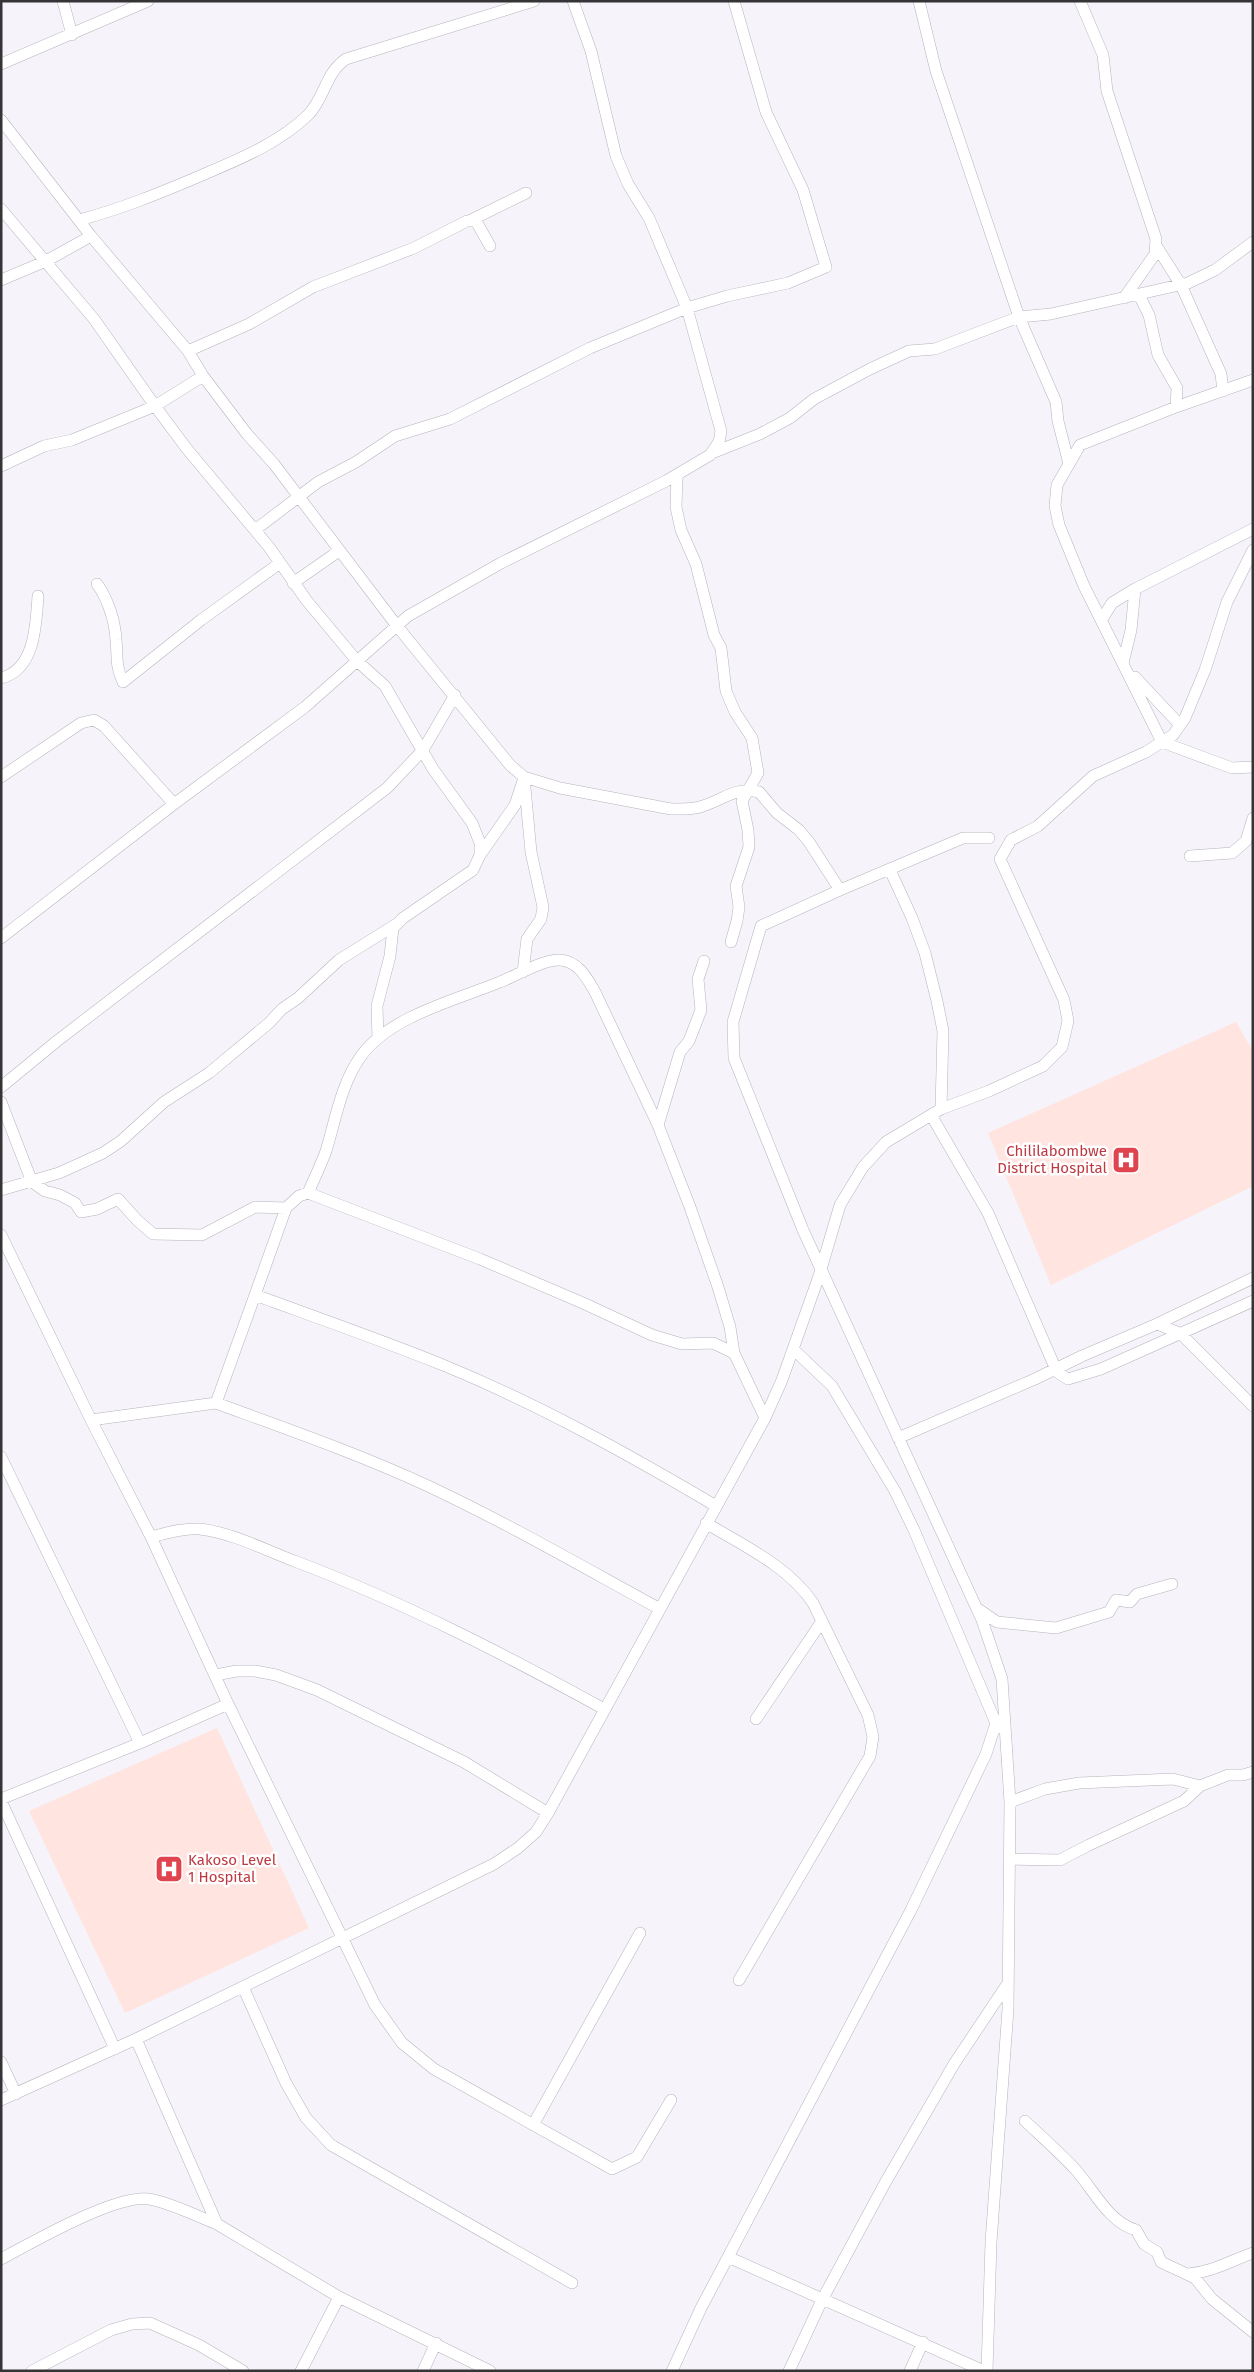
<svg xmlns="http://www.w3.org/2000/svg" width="1254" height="2372" font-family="'Fira Sans',sans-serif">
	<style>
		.medical { fill: #ffe4df }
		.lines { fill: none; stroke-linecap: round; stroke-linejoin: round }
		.minor-casing { stroke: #b6b3bb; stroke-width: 12 }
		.minor { stroke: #fff; stroke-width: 11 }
		.labels { text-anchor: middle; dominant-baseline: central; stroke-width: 5; stroke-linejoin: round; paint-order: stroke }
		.health-label { font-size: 15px; fill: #be3a42; stroke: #fff; text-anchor: end }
	</style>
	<rect width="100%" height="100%" fill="#f6f3fb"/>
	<!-- medical -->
	<path class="medical" d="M1236,1022L1253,1051V1186L1051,1285L988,1133Z
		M217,1728L309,1928L125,2013L29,1811Z"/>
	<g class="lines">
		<defs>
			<path id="minor" d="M63,1L72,35
				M919,1L936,71L1019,317L1051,314L1188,283L1215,270L1253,242
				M1080,1L1103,55L1107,91L1156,239L1155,254L1124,298
				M1,64L148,1
				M1,120L91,236L188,351L203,376L247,434L274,464L397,626L510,765L524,777L560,788L671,809C682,809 692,810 703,806C725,799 734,787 759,792L777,813L799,830L809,842L840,890L963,838H989
				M1,209L94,319L155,406L187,449L269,547L307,601L357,661L385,686L433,769L472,823L480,843V855L473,870L403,918L393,928L390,956L377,1006L378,1038
				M79,220C121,209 160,193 200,176C237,160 278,144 308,115C325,98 325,73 346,59L534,1
				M471,220L526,193
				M1157,247L1181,285L1221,374L1223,391
				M1,280L46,261L91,236
				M1139,295L1149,315L1158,355L1177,388L1176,407
				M188,351L249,324L313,287L414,248L467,221H476L490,246
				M1253,380L1176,407L1080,445L1057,485L1055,506L1059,525L1084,586L1162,742L1232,768L1253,767
				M712,453L760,434L790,418L814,399L870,369L909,351L935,349L1019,317L1056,402L1058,421L1069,464
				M1,466L44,446L72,440L155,406L203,376
				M677,475L676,507L681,530L696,564L714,635L721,648L726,691L735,712L752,738L758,773L742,801L748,830L749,847L736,886L739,907L737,921L731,942
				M255,530L318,482L356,462L395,436L450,419L590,348L687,308L727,296L788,283L826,267L803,190L766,112L734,1
				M293,583L339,551
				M97,584C108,599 115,621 116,640C118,659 115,664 123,682L201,620L280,563
				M1102,619L1112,603L1135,589L1253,529
				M1123,663L1131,630L1135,589
				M1135,677L1180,725
				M1,678C35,670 36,625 38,596
				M1,777L81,723L94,720L104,726L174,804
				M480,855L515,805L523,781
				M1190,856L1232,853L1246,841L1253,818
				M890,870L912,918L925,953L937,1001L943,1031L941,1109
				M840,890L761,926L733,1022L734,1058L803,1230L982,1620L1002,1679L1010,1802L1008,2009L991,2242L987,2371
				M1,938L174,804L305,707L408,616L501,563L666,481L710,455L719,442L721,431L687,308L649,218L628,184L616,156L591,51L573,1
				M523,972L527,939L541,919L543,907L531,852L524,777
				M1,1087L57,1041L387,788L423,750L455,695
				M1,1102L32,1182L45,1191L60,1195L75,1203L81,1212L97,1209L118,1199L137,1220L153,1234L202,1235L255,1207L286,1208
				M931,1115L988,1213L1057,1372L1068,1379L1101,1369L1253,1301
				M658,1125L680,1052L689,1041L701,1010L698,979L704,961
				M1,1190L59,1173L103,1153L121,1141L164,1102L209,1073L269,1023L282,1009L298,998L339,960L395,925
				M308,1193C314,1179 321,1165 326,1151C336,1118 341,1084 361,1056C390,1016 456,1000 500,982C516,976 543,959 560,960C578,961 587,978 595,992L658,1125L690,1207L718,1287L730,1327L734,1353
				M1,1235L91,1420L151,1537L228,1704L375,2005L402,2043L434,2069L612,2169L637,2157L671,2100
				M255,1295L286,1208L299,1196L308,1193L480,1259L583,1303L652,1335L682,1344L713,1343L734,1353L765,1418
				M1157,1324L1177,1332L1183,1336L1253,1406
				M793,1349L832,1386L895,1491L914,1530L998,1728
				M216,1403C287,1429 359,1454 428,1486C507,1523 583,1567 660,1609
				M91,1420L216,1403L255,1295C318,1318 381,1340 443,1365C538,1404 628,1454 716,1506
				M898,1438L1035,1379L1082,1356L1157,1324L1253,1278
				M1,1457L140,1743
				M706,1523C744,1546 788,1566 813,1603L868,1715L873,1737L870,1756L739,1980
				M151,1537C167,1533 183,1528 200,1529C233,1533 265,1550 297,1562C403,1602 504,1654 604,1709
				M978,1609L997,1622L1056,1628L1109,1612L1116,1600L1130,1602L1137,1594L1172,1584
				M215,1675L237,1671H255L276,1675L317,1690L464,1762L548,1813
				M756,1719L822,1621
				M1,1799L140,1743L228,1704
				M1,1801L115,2049
				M1010,1802L1045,1789L1079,1783L1173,1779L1200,1786L1228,1775H1243L1253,1772
				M1009,1859L1060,1860L1089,1845L1184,1801L1200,1786
				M243,1987L286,2083L306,2118L331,2145L572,2283
				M136,2039L217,2224L339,2297L490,2371
				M1,2062L16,2094
				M1,2100L136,2039L494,1864L518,1848L536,1832L548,1813L765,1418L782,1380L819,1276L840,1205L863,1167L886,1142L941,1109L989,1091L1043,1066L1062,1047L1068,1021L1064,1000L1000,859L1011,840L1038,826L1093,776L1146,752L1173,735L1185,718L1205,670L1227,602L1253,550
				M1025,2121C1042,2137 1059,2152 1075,2169C1094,2190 1108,2222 1136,2230L1144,2244L1157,2252L1161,2262L1195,2278L1212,2299L1253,2332
				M533,2125L640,1933
				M728,2257L911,1910L986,1754L996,1723
				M1,2259C33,2242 116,2194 149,2199C172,2203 196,2216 217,2224
				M1188,2274C1212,2272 1230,2261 1253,2253
				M32,2371L111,2330L132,2324L150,2323L199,2345L243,2371
				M301,2371L339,2297
				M423,2371L436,2343
				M672,2371L701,2308L728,2257L984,2371
				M789,2371L822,2300L885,2183L954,2064L1008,1983
				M910,2371L923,2342"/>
		</defs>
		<!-- minor casing -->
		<use href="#minor" class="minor-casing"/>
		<!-- minor -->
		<use href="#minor" class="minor"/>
	</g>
	<!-- icons -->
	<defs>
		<symbol id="hospital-square" viewBox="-11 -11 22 22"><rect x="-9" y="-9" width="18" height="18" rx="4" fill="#e0444e" stroke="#fff"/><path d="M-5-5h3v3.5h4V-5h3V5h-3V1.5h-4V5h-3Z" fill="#fff"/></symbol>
	</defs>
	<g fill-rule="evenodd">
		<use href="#hospital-square" x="1110" y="1144" width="32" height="32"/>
		<use href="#hospital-square" x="153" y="1853" width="32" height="32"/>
	</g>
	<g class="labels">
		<!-- health labels -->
		<g class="health-label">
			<text x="1107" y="1151">Chililabombwe<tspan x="1107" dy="17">District Hospital</tspan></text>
			<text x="188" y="1860" text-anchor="start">Kakoso Level<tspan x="188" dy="17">1 Hospital</tspan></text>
		</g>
	</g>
	<!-- border -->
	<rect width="1254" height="2372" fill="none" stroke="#353437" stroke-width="5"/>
</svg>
